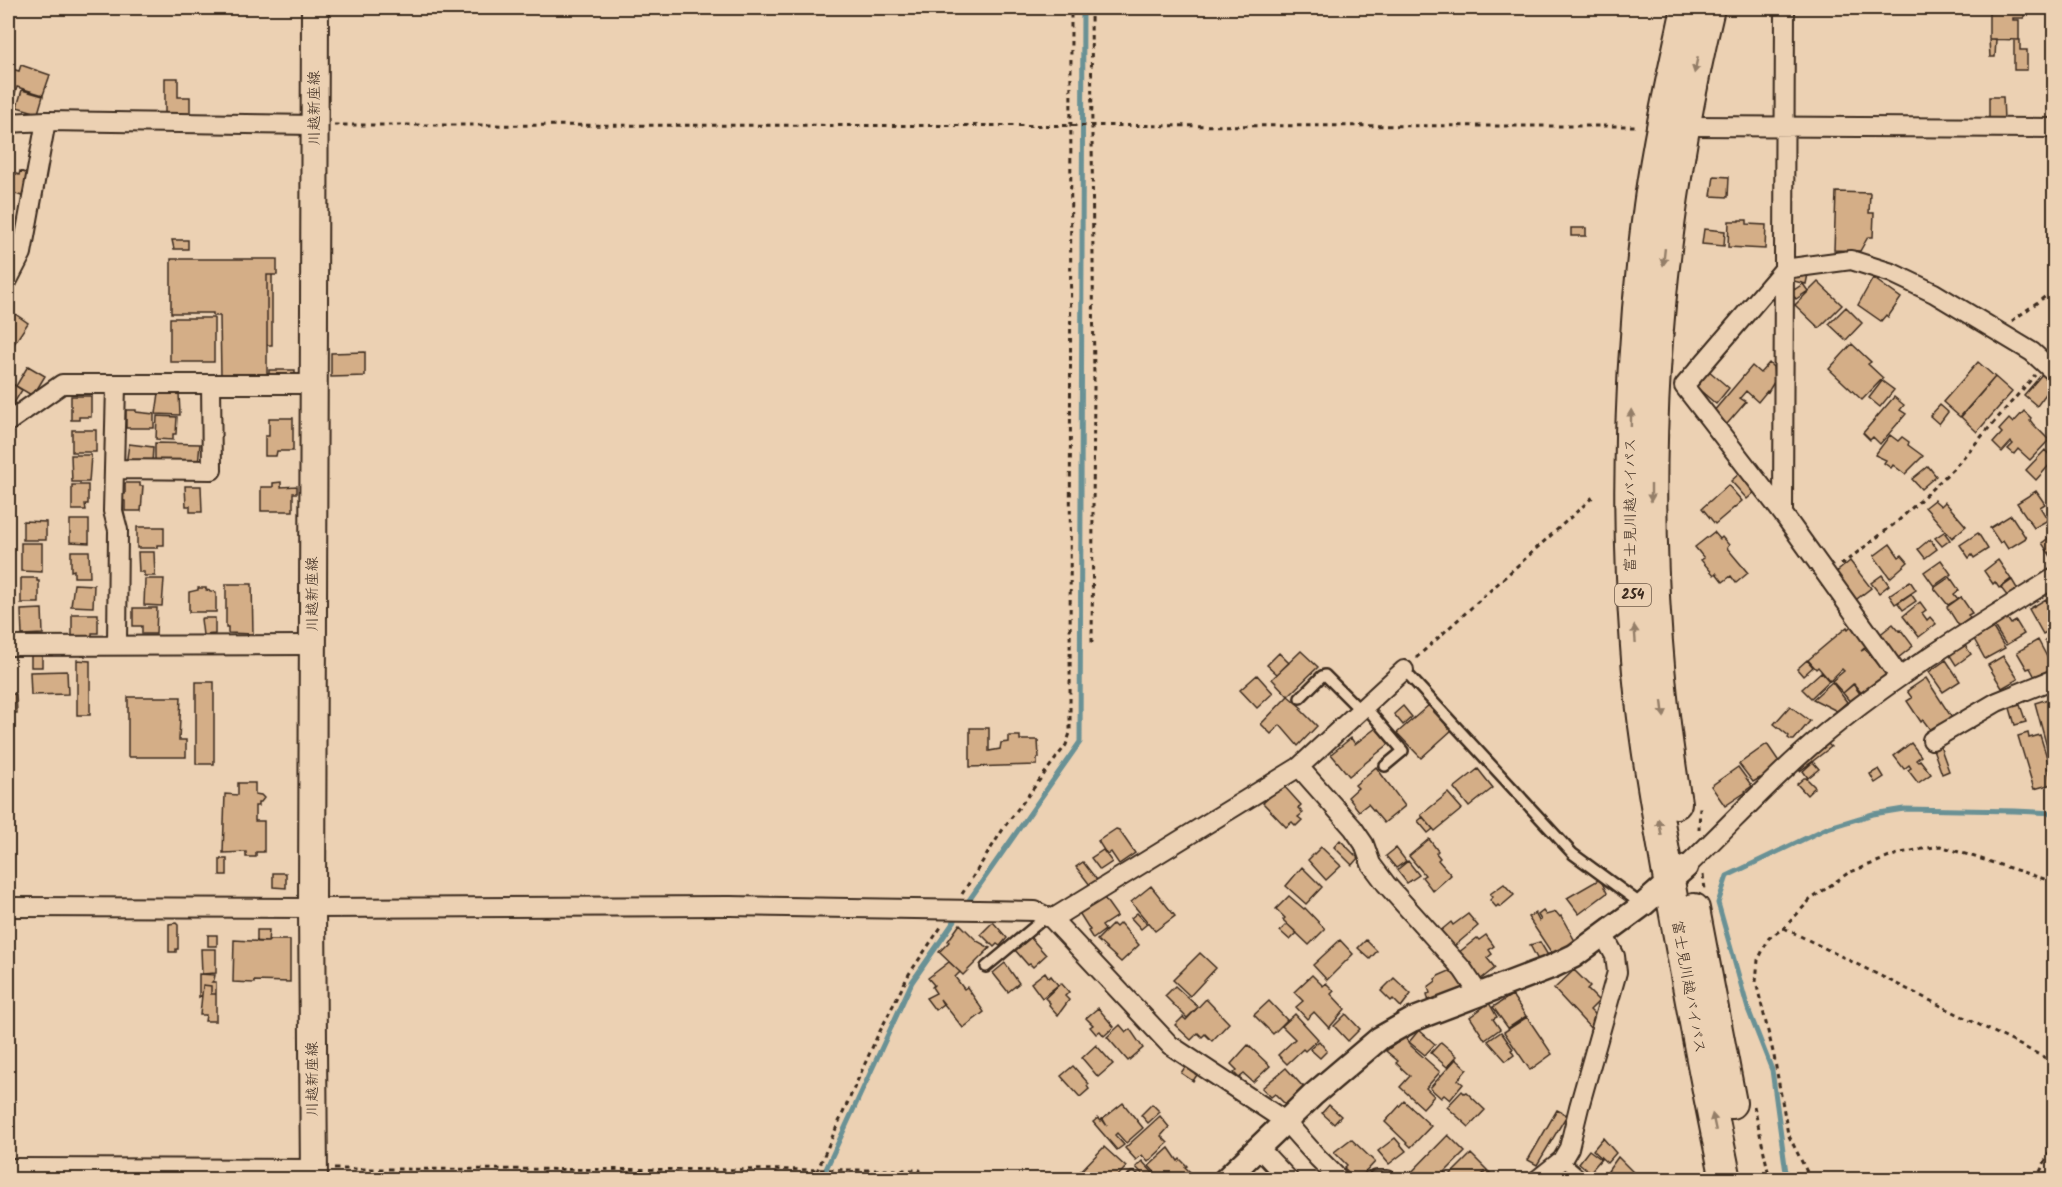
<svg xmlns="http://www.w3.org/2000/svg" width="2062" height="1187" font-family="Kalam,'Klee One',sans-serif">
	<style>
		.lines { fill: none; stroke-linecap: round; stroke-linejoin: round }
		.stream { stroke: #699195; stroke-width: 5 }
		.building { fill: #d4ae87; stroke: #3b2a1e; stroke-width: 1.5 }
		.service-casing { stroke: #3b2a1e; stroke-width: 14 }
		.minor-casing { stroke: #3b2a1e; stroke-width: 22 }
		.tertiary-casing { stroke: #3b2a1e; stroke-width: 27 }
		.secondary-casing { stroke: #3b2a1e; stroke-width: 30 }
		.trunk-casing { stroke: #3b2a1e; stroke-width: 34 }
		.path { stroke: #3b2a1e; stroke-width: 3; stroke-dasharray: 4.5 4.5; stroke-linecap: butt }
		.service { stroke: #ecd1b3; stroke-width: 9 }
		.minor { stroke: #ecd1b3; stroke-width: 18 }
		.tertiary { stroke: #ecd1b3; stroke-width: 22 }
		.secondary { stroke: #ecd1b3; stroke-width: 26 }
		.trunk { stroke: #ecd1b3; stroke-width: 30 }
		.oneway { fill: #947e68 }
		.labels { text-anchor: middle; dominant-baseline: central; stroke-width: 5; stroke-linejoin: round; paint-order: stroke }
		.shield { fill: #ecd1b3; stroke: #705c4b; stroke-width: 1.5 }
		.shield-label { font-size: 14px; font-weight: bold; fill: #3b2a1e }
		.street-label { font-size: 15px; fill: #3b2a1e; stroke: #ecd1b3 }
	</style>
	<rect width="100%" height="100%" fill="#ecd1b3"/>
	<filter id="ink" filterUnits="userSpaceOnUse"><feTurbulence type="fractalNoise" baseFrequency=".0167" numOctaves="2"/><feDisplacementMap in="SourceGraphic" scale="12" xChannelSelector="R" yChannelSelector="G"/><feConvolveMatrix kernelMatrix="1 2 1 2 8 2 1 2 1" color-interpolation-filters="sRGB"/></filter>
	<g filter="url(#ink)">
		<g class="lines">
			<!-- stream -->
			<path class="stream" d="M965,906L1080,742L1083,8
				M821,1180L912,982L960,913
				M1787,1180L1772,1070L1748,1009L1718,903L1727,876L1827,828L1873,814L1904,809L2015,811L2054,813"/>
		</g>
		<!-- building -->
		<path class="building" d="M1989,8H2024V18H2013V20H2019V40L1989,39Z
			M1989,39H1996L1995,57H1990Z
			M2014,40H2020V50H2027V70H2014Z
			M21,65L50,75L43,95L17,87L14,96L8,94V68L19,71Z
			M165,78H178V97H190V116H165Z
			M22,90L43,96L38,113L17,107Z
			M1989,97H2003L2004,120H1989Z
			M20,171L31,175L24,197L8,191V177L12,179L14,173L19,175Z
			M1714,176L1729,177L1728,197L1711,196Z
			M1836,192L1870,193L1869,213H1874L1873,237H1868L1860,251L1834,250Z
			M1739,220H1747V224L1766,225L1765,249L1728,247L1729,221H1739Z
			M1571,228H1586V236H1571Z
			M1704,229L1725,231L1724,246L1702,244Z
			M172,240H188V249H174Z
			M171,259H277V275H267V375H221L220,316H213V313H171Z
			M1792,270L1808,274L1806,284L1790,280Z
			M267,275H272V345H267Z
			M1873,278L1901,298L1888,317L1886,315L1881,321L1858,305Z
			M1818,282L1842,305L1819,328L1795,305Z
			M1803,284L1808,291L1796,299L1791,292Z
			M1846,307L1862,323L1846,340L1829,324Z
			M8,309L28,323L8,353Z
			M170,318H214V362H170Z
			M1852,344L1871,362L1868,364L1883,378L1862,400L1829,369Z
			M365,352V376L331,377V353Z
			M1978,362L1995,377L1960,417L1943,402Z
			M1769,363L1773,367L1774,382L1768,392L1767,391L1758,402L1746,391L1740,398L1746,402L1727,424L1713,412L1752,366L1760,373Z
			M28,366L45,376L33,396L16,386Z
			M269,370H295V378H269Z
			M1708,370L1729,388L1716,404L1695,386Z
			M2044,372L2054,383L2037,406L2024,395Z
			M1995,377L2012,392L1977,432L1961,417Z
			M8,381L22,390L14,403L8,407Z
			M1882,381L1894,390L1880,407L1869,398Z
			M159,393H179L180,415L156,414Z
			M71,396H91V417H79V420H71Z
			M1894,397L1904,405L1900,410L1906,414L1880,444L1873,437L1870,440L1863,433Z
			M1940,405L1948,412L1939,424L1930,416Z
			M126,410H136V412L154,414V428H126Z
			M2024,411L2031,418L2030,420L2033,424L2049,440L2030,460L2018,449L2014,454L2008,449L2013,444L2011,442L2002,452L1993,443L2002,433L1999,430L2009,419L2013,423Z
			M157,416L177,417L176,434H173V440L156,439Z
			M269,418H293V451H277L276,456H265V436H269Z
			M72,430H96V452H72Z
			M1890,435L1898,441L1902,437L1909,442L1908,445L1923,456L1905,474L1893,465L1891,468L1884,463L1886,460L1875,455Z
			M155,443L200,444L198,465H184V461H177V465H155Z
			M129,444L153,447L152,463L126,465Z
			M2045,450L2054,460L2036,480L2026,470Z
			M71,455H91L89,482H72Z
			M1928,466L1936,476L1921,489L1912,479Z
			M1742,471L1757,490L1747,499L1731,481Z
			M281,482V487L297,486V493H293V511H261V487H273V483Z
			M125,483H140V486H143L141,511H125V501L122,500V494H125Z
			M72,485H88V504H85L86,510H72Z
			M1728,485L1742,501L1715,524L1702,508Z
			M185,486H201L202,512H190V506H186Z
			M2036,491L2045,504L2040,507L2048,520L2034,528L2017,503Z
			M1934,500L1941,506L1945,502L1966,526L1952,538L1925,507Z
			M2011,515L2026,538L2008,549L2003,541L2000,543L1990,528Z
			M70,520H89V543L70,542Z
			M23,521L46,522V540H23Z
			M137,527H164V545H157V548H137Z
			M1714,532L1720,539L1722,537L1729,545L1727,548L1748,573L1736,583L1731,576L1723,582L1716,573L1714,575L1701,560L1704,558L1695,547Z
			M1944,532L1950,540L1942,546L1935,538Z
			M1978,533L1988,549L1974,558L1972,555L1969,558L1960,545Z
			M2054,534V561L2042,543Z
			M1930,539L1937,549L1925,558L1918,549Z
			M21,543H42V572L21,571Z
			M1890,544L1899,557L1902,555L1908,562L1890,578L1874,556Z
			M71,551H89L90,577H74V570L71,571Z
			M138,552H154L155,576H144V572H139Z
			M1941,560L1951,574L1934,586L1924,572Z
			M1998,560L2011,579L1999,588L1995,582L1993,584L1984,571Z
			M1850,561L1871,588L1853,602L1833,575Z
			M1882,575L1889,585L1879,593L1871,583Z
			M1950,577L1959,590L1954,594L1958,599L1948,605L1934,588Z
			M21,578H37V581H39V603H21Z
			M145,579H164L162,606L144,605Z
			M2012,580L2018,590L2008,597L2001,588Z
			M1910,581L1916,590L1895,604L1889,595Z
			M74,584L94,585L93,607L71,606Z
			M226,584H252L253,634L228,633V627H226Z
			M198,588H206V590L216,592V612H189V592L198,590Z
			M1911,594L1916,601L1903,610L1898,603Z
			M1961,597L1972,613L1968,615L1970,618L1959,626L1947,607Z
			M2046,599L2054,612V628L2043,634L2029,609Z
			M1920,602L1926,610L1922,613L1927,620L1930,617L1936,624L1919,637L1903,616Z
			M133,608H157L156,634H142V626H133Z
			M42,609L43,634L22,635L21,610Z
			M72,614H98V633H92V636H72Z
			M203,618H215V634L203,635L201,619Z
			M2007,618L2011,624L2016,621L2024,634L2006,645L1994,626Z
			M1893,624L1899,631L1901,630L1913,646L1898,658L1878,636Z
			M1852,625L1869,644L1861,651L1865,649L1879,665L1882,662L1889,672L1863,695L1854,684L1843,693L1832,681L1844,671L1842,669L1830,681L1818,667L1816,669L1808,660L1847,627L1848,629Z
			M1993,628L2005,648L1985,659L1974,639Z
			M2054,634V652L2053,653L2045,640Z
			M2038,640L2053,668L2036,679L2030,668L2027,669L2017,652Z
			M1964,644L1971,654L1956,665L1949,654Z
			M1301,651L1318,667L1288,696L1272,679Z
			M31,653L42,654V667H31Z
			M1279,653L1289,663L1277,674L1267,665Z
			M2003,656L2018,679L2002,688L1988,665Z
			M77,660L90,661V715H77Z
			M1807,660L1813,667L1803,676L1797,669Z
			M1946,660L1960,681L1943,692L1929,672Z
			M67,671L68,694L31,695L30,672Z
			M1821,672L1829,681L1811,698L1802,689Z
			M1257,675L1273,693L1257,708L1240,690Z
			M1926,678L1952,718L1932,732L1923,720L1921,722L1907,701L1912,698L1907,691Z
			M196,682H214V764H196Z
			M1832,682L1847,702L1837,711L1813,699Z
			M1853,684L1861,695L1851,703L1843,693Z
			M8,694H16L17,713H8Z
			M1288,696L1302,708L1300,709L1317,726L1298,746L1280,725L1271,734L1261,724Z
			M128,697H181L179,740H186V757H128Z
			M2048,699L2054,722L2052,723L2054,728V745L2047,747L2035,703Z
			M1429,705L1452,730L1421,758L1397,733Z
			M2020,705L2026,722L2015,725L2010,708Z
			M1403,706L1412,717L1403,725L1394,714Z
			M1790,706L1810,721L1794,740H1791L1788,738L1789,736L1774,724Z
			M970,728H989V751L1000,749L1001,743L1009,742V736H1020V740H1038L1039,758H1037V765L970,767Z
			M1376,728L1389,744L1349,776L1331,754L1351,738L1355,744Z
			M2028,733L2029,738L2040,735L2050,767L2048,768L2052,784L2034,789L2018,736Z
			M1911,743L1921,756L1916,760L1918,762L1920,760L1931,774L1918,783L1908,770L1911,768L1909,765L1904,769L1894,756Z
			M1767,744L1780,763L1774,767L1776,770L1761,780L1760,778L1753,782L1739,764Z
			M1828,744L1831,747L1800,771L1797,768Z
			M1940,746L1949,771L1942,774L1933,749Z
			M1813,762L1819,769L1808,778L1803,771Z
			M1376,767L1405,806L1384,823L1368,804L1359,811L1348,797L1358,788L1355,785Z
			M1738,767L1752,786L1745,791L1746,792L1725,806L1711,786Z
			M1478,769L1493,788L1469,807L1454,788Z
			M1879,769L1884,777L1875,783L1870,774Z
			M1804,778H1806L1815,787L1807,795L1797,784Z
			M238,783H255V794L261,795L264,798L261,802H258V806H255V821H264V852H256V857H246V852L223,853L225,794L238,795Z
			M1283,785L1301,805L1298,808L1303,813L1298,817L1302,820L1296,826L1292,822L1286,827L1263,803Z
			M1448,793L1462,809L1435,831L1421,815Z
			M1423,817L1433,829L1428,833L1418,821Z
			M1116,829L1119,830L1135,853L1119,864L1111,852L1107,855L1098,841Z
			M1429,839L1438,851L1436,853L1440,858L1438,860L1451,875L1433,891L1422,877L1425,875L1409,856Z
			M1340,840L1358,858L1352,865L1334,847Z
			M1321,847L1341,866L1326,880L1308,860Z
			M1396,848L1406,861L1396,868L1386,856Z
			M1103,850L1112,862L1100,870L1091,858Z
			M220,859H227V875H220Z
			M1408,861L1419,875L1407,883L1397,870Z
			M1083,862L1097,880L1090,885L1076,867Z
			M1302,867L1322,887L1306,904L1286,886Z
			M273,873H286V888L273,887Z
			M1600,879L1607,893L1579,914L1567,898Z
			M1504,884L1514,895L1500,907L1498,905L1496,907L1490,900L1493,897L1490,894Z
			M1151,886L1175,916L1155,931L1131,902Z
			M1102,895L1117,916L1102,926L1105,930L1093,939L1088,931L1090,930L1078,911Z
			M1289,896L1304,909L1305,908L1325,929L1309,945L1283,920L1285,918L1276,909Z
			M1543,911L1546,915L1556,912L1560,917L1561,916L1575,941L1553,955L1528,917L1535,913L1539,921L1541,920L1538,915Z
			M1137,913L1147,924L1141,929L1131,918Z
			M1468,914L1478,926L1452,948L1439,932L1451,922L1453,925Z
			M993,922L1007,938L1000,946L997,944L994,947L981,934Z
			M176,923L178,925V949H176V952H169V924Z
			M1120,923L1139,945L1121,962L1097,940L1113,924L1116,927Z
			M960,924L977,941L990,948L963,975L939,952L949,942L948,941Z
			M1287,924L1297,933L1290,940L1280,931Z
			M257,930H269L268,942H257Z
			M208,935H217V946H208Z
			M1486,935L1494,946L1489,950L1492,954L1487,958L1495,968L1481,979L1458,953L1477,938L1479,940Z
			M1030,937L1046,955L1033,967L1030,964L1028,965L1015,950Z
			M234,940L268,942L270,940H290V982L254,981V983L233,982Z
			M1340,940L1353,954L1327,980L1313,965Z
			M1366,940L1377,951L1370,959L1358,948Z
			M1540,942L1549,957L1538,960L1530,945Z
			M201,949H216V973L202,974Z
			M1200,953L1216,968L1190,996L1173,980Z
			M949,962L960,972L955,977L964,989L967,987L984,1012L963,1028L940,999L943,1004L935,1010L926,998L936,993L932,987L934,985L928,978Z
			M1005,963L1019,983L1008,992L993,973Z
			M1454,969L1456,977L1459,975L1464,988L1463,990L1429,1002L1427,994L1430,993L1428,987L1436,981L1435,979L1438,977V976Z
			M1574,970L1590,986L1587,989L1599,1001L1590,1010L1597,1017L1593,1031L1554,989Z
			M1045,972L1049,978L1051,976L1058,985L1042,998L1031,983Z
			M199,974L215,975L214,980L212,982H216V994H211V986L203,985L202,995L199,997Z
			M1312,975L1323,986L1326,983L1334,991L1331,994L1345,1009L1329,1028L1314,1012L1307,1019L1296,1007L1303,1001L1294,992Z
			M1394,978L1411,994L1401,1007L1393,999L1391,1001L1381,991Z
			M1061,983L1069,992L1065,996L1069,1000L1058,1015L1049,1005L1050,1003L1045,998Z
			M203,985L211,986V994H216V1021H205L206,1015H200Z
			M1175,986L1198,1007L1187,1018L1165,996Z
			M1512,995L1526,1016L1508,1028L1493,1007Z
			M1206,999L1229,1023L1212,1041L1205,1034L1202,1037L1198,1033L1191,1040L1175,1025L1183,1017L1186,1020Z
			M1269,1001L1287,1020L1273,1034L1254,1015Z
			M1489,1003L1497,1017L1493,1019L1500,1029L1485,1040L1470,1017Z
			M1098,1008L1114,1027L1104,1036L1100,1031L1096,1034L1090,1027L1093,1025L1086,1018Z
			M1295,1014L1318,1039L1305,1051L1303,1049L1287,1064L1278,1055L1295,1039L1282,1026Z
			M1346,1014L1360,1029L1348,1041L1334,1026Z
			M1527,1017L1552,1054L1530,1070L1504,1032Z
			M1120,1025L1126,1032L1130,1029L1143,1048L1128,1061L1107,1037Z
			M1419,1030L1435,1044L1425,1055L1409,1042Z
			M1501,1032L1513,1049L1511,1050L1514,1055L1506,1061L1488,1041Z
			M1405,1037L1410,1045L1440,1072L1426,1088L1434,1096L1423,1108L1400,1087L1410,1076L1396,1063L1398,1061L1386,1051Z
			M1319,1041L1327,1051L1320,1058L1310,1049Z
			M1441,1042L1457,1056L1447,1067L1431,1053Z
			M1096,1045L1113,1064L1098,1077L1082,1058Z
			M1248,1045L1270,1066L1253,1082L1244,1074L1239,1078L1234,1073L1237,1070L1231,1064Z
			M1456,1059L1467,1069L1458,1080L1463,1084L1450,1100L1444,1095L1441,1098L1430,1088Z
			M1187,1064L1199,1072L1193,1081L1181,1073Z
			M1073,1066L1089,1084L1087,1086L1089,1089L1080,1097L1061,1076Z
			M1286,1068L1305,1089L1286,1105L1275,1094L1271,1097L1262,1088Z
			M1462,1091L1464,1093L1466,1092L1485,1110L1469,1127L1447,1107Z
			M1404,1101L1431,1126L1411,1147L1385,1122Z
			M1123,1103L1143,1128L1126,1143L1117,1133L1115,1135L1124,1145L1117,1150L1093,1122L1098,1118L1101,1121L1102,1119L1107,1126L1103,1119Z
			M1152,1104L1160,1112L1148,1123L1141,1115Z
			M1329,1105L1341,1116L1334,1124L1322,1113Z
			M1557,1110L1567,1115L1537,1165L1528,1160Z
			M1160,1116L1169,1127L1161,1136L1168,1143L1148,1162L1142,1155L1136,1160L1125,1148Z
			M1448,1135L1465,1152L1437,1180H1407L1406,1178Z
			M1395,1138L1406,1151L1389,1164L1378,1151Z
			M1603,1138L1616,1153L1607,1163L1593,1150Z
			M1351,1139L1375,1162L1358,1180L1344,1168L1347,1165L1334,1152Z
			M1104,1147L1126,1167L1116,1178L1113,1180L1073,1179Z
			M1169,1148L1178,1161L1180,1159L1187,1166L1185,1167L1192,1174L1188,1178L1190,1180H1162L1149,1166Z
			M1589,1150L1601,1159L1590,1172L1579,1163Z
			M1471,1154L1487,1170L1477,1180H1445Z
			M1618,1157L1633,1172L1627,1180H1618L1608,1171Z
			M1142,1161L1153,1173L1147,1179L1136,1167Z
			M1487,1170L1497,1180H1478Z"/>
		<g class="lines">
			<defs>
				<path id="service" d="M1404,670L1573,854L1641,904
					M1300,698L1322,676L1325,675L1359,709
					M1364,705L1403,751L1385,766
					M986,967L1047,916
					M1562,1160L1585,1180
					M1133,1178L1135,1180"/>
				<path id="minor" d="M1785,8L1783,514L1899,676
					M8,123L46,121L315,125
					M1684,126L2054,128
					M8,280L22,253L46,121
					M116,385L113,511L118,530L117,645
					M8,422L62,384H314
					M114,469L212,470L211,385
					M1783,514L1684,386L1784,269L1851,260L1892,273L1934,293L2032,352L2054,372
					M8,646L313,645
					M1932,740L1997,702L2054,679
					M1299,767L1353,828L1364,844L1371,864L1386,884L1463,970L1479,994
					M1686,867C1733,822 1777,773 1828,731C1899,673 1977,626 2054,578
					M8,907L312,908L730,906L1035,911L1052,919L1170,1045L1285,1121L1318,1158L1340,1180
					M1052,919L1299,767L1404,670
					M1258,1147L1289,1180
					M8,1168L314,1169
					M1377,1180H1387
					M1537,1180L1562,1160L1569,1148L1579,1107L1617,972L1615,956L1604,936"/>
				<path id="tertiary" d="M1225,1180L1313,1095L1380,1038L1412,1020L1551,967L1574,956L1643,905L1686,867"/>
				<path id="secondary" d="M314,1180L312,908L315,8"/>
				<path id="trunk" d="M1687,8C1673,73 1658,139 1649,206C1630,352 1625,499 1636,646C1641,723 1655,799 1668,875C1686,977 1705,1078 1726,1180
					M1676,803C1633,535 1647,271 1709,8
					M1694,909L1731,1103"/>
			</defs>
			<!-- service casing -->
			<use href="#service" class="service-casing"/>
			<!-- minor casing -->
			<use href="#minor" class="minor-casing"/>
			<!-- tertiary casing -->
			<use href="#tertiary" class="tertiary-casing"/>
			<!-- secondary casing -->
			<use href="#secondary" class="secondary-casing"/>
			<!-- trunk casing -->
			<use href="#trunk" class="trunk-casing"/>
			<!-- path -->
			<path class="path" d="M1091,8L1094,385L1092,644
				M334,125L1639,126
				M2012,321L2054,290
				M1841,565L1897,522L1955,467L2035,375
				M1416,658L1594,496
				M1699,830L1700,806
				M1703,875L1705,889
				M962,894L1005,826L1066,745L1070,733L1071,8
				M1784,928L2054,1062
				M1754,1106L1770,1180
				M334,1169L920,1170V1180
				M813,1180L876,1039L909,974L941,927
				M1811,1180L1788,1134L1774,1056L1756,982L1758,960L1769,938L1784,928L1810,900L1848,873L1900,853L1940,846L2054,882
				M2036,1180L2054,1143"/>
			<!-- service -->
			<use href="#service" class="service"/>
			<!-- minor -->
			<use href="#minor" class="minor"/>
			<!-- tertiary -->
			<use href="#tertiary" class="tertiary"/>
			<!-- secondary -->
			<use href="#secondary" class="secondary"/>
			<!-- trunk -->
			<use href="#trunk" class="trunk"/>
		</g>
		<!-- one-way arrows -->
		<defs><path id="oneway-solid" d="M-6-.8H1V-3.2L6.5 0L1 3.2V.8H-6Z" transform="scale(1.5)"/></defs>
		<g class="oneway">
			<use href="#oneway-solid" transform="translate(1696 65) rotate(102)"/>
			<use href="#oneway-solid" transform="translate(1664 257) rotate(96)"/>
			<use href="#oneway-solid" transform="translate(1631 418) rotate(-89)"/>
			<use href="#oneway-solid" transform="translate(1651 493) rotate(90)"/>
			<use href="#oneway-solid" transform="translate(1635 634) rotate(-94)"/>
			<use href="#oneway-solid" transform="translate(1663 709) rotate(83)"/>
			<use href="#oneway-solid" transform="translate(1660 827) rotate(-100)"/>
			<use href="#oneway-solid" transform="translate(1714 1122) rotate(-102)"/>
		</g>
	</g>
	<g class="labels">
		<!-- shield labels -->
		<rect class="shield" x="1615" y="584" width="36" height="22" rx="4.5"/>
		<g class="shield-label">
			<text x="1633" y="595">254</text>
		</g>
		<!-- street labels -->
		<g class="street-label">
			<text transform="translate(315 108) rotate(-90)">川越新座線</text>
			<text transform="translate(1631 505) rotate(-90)">富士見川越バイパス</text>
			<text transform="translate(313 594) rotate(-90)">川越新座線</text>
			<text transform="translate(1688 987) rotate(80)">富士見川越バイパス</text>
			<text transform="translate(313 1079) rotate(-90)">川越新座線</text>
		</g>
	</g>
	<!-- margin -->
	<rect width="2062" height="1187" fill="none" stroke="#ecd1b3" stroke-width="30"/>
	<rect x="15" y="15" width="2032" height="1157" fill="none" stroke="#3b2a1e" stroke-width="2" filter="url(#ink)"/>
</svg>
